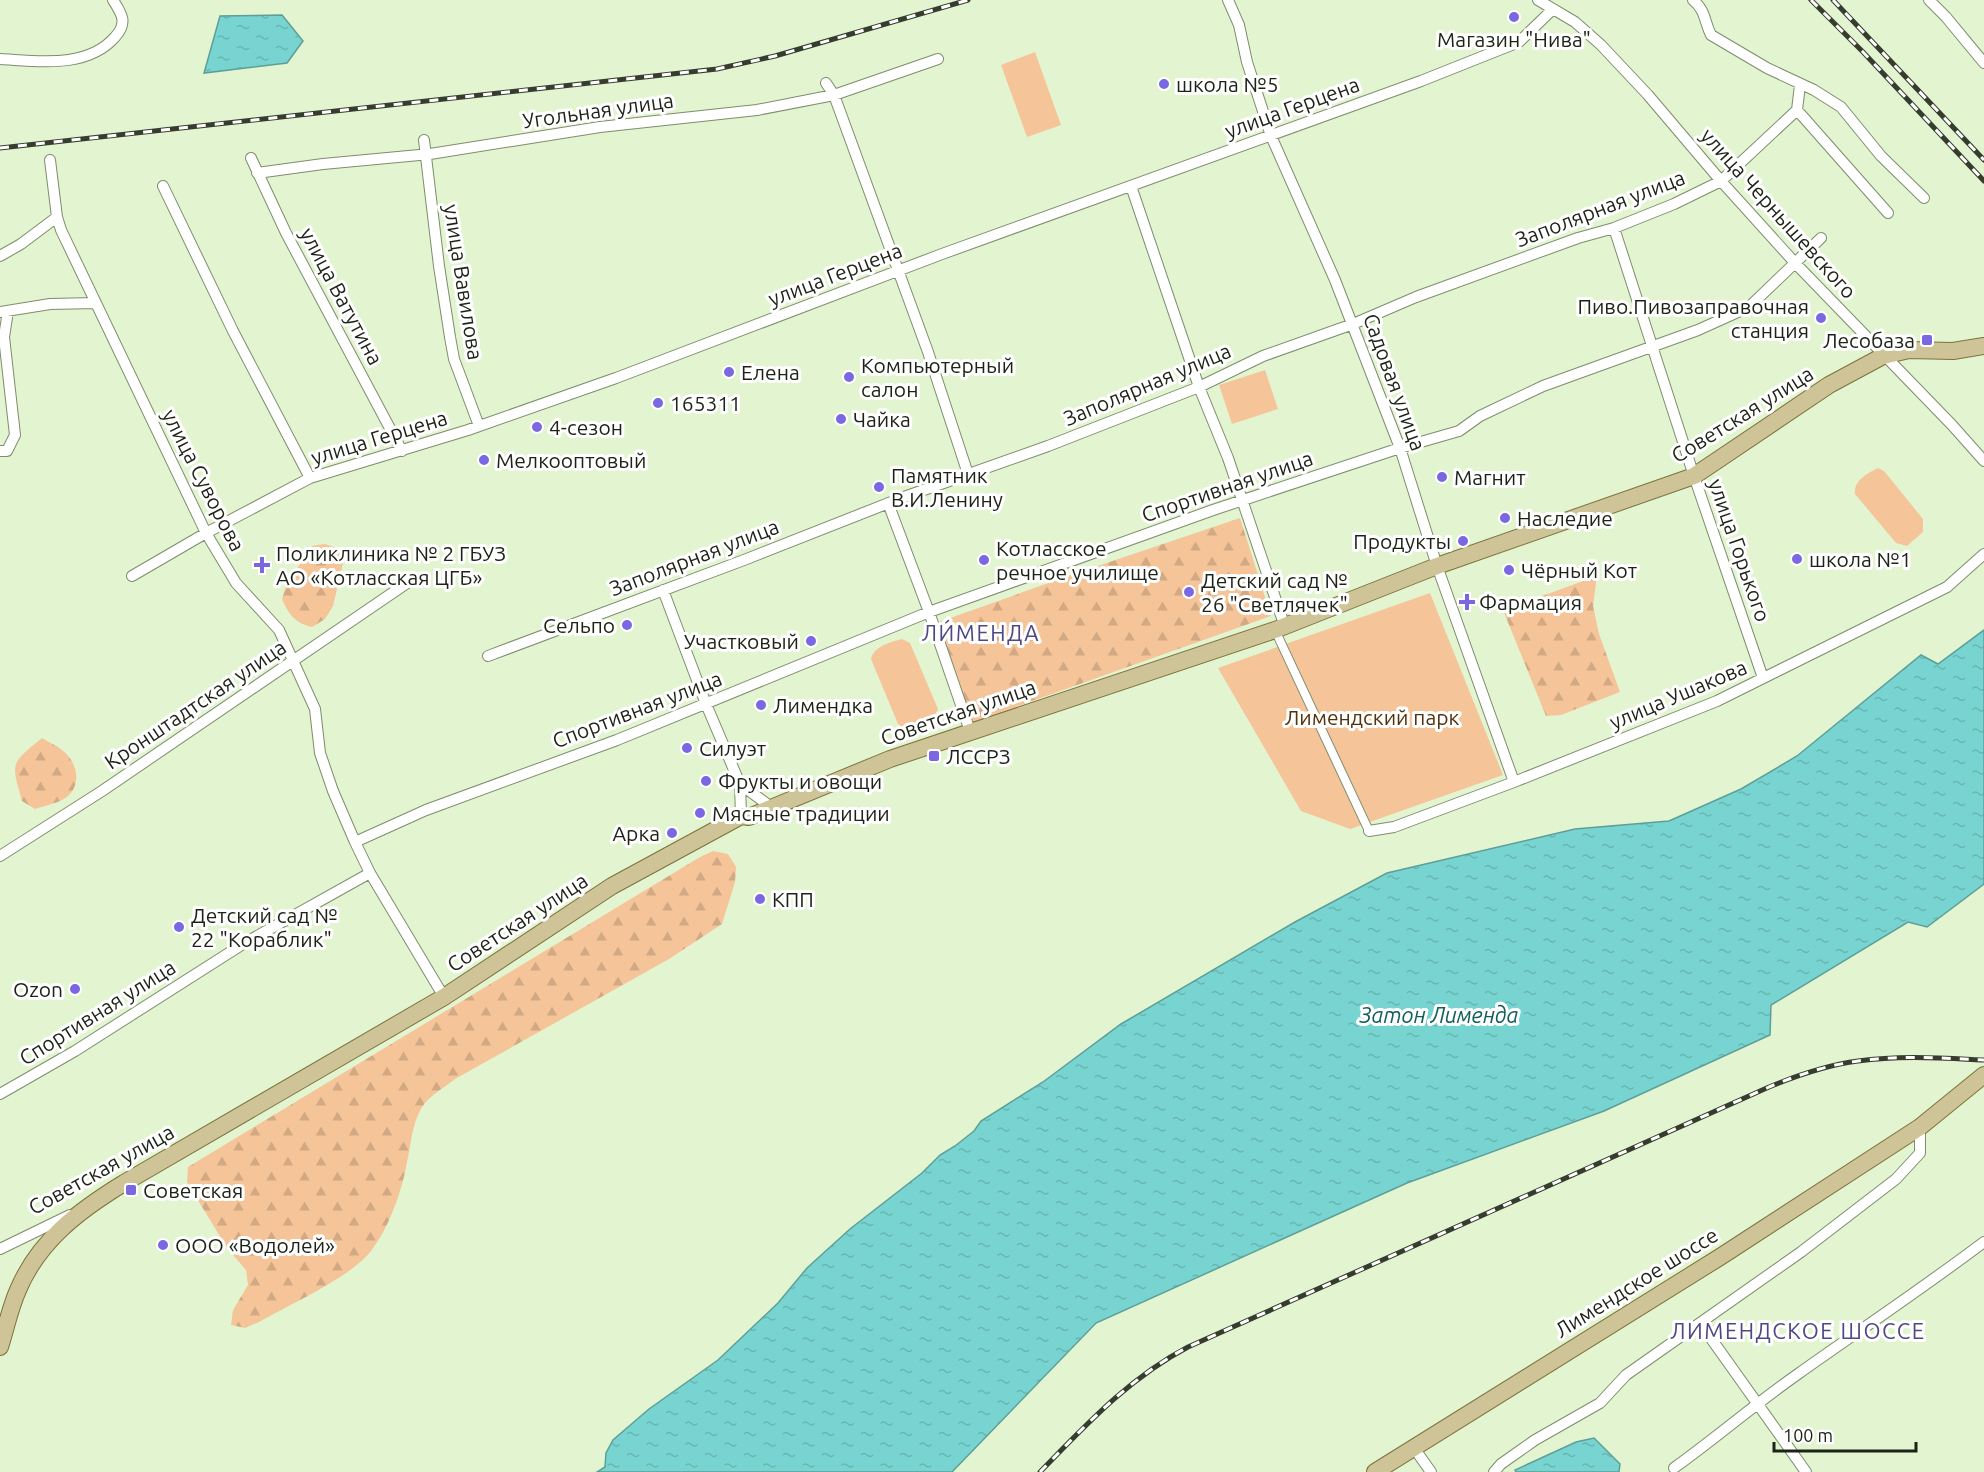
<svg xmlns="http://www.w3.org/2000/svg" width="1984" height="1472" font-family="Ubuntu,sans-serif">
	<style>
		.forest { fill: url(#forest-firs) }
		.park { fill: #f5c599 }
		.water { fill: url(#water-ripples); stroke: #5d9f98; stroke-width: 1.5 }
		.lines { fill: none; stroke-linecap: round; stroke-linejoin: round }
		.pedestrian-casing { stroke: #7e8d6d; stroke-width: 10 }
		.minor-casing { stroke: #7e8d6d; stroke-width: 12 }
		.primary-casing { stroke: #7c723c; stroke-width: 18 }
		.pedestrian { stroke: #fff; stroke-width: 8 }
		.minor { stroke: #fff; stroke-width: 10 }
		.primary { stroke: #cfc497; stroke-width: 16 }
		.rail-casing { stroke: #363d2e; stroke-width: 5 }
		.rail { stroke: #fff; stroke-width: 3; stroke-dasharray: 9; stroke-linecap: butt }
		.poi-dot { fill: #7a67e2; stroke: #fff; stroke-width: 2 }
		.labels { text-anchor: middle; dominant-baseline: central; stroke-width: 6; stroke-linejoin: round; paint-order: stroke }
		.poi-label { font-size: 21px; fill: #1d2216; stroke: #fff; text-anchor: start }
		.street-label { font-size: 21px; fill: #1d2216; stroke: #fff }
		.park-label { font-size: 21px; fill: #54320b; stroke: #fff }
		.neighbourhood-label { font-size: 22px; letter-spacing: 1.5px; fill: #4f4886; stroke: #fff }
		.water-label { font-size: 22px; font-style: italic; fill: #12605e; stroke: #fff }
	</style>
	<defs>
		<pattern id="forest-firs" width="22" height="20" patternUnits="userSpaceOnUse" patternTransform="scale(1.5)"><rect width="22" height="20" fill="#f5c599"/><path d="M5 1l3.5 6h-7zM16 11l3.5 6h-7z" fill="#d2a983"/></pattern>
		<pattern id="water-ripples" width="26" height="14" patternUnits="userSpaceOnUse" patternTransform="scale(1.5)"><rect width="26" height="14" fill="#78d4d0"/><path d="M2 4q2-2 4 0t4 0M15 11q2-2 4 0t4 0" fill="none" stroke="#67b6b2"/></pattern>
	</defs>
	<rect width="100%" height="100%" fill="#e3f4d1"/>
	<!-- forest -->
	<path class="forest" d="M1240,518L1271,616L973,722L936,623L1074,574Z
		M325,544L339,549L343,563L333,606L325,619L312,627C295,623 289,615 282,599L286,585L312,546Z
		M1597,576L1593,606L1599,634L1620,692L1561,715L1546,716L1503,610Z
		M42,738C48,742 56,745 62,750C79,763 83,789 62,800C54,804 43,806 35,809L22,801C11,762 10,764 42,738Z
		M713,851L728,854L736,867L735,882L722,924L669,959L455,1079C444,1088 428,1096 421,1109C412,1124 411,1145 407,1162C402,1191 389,1228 371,1251C351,1277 289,1305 259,1322L245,1328L231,1325L233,1310L248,1285L246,1270L227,1248L187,1182L188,1167L700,857Z"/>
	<!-- park -->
	<path class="park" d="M1035,52L1061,125L1027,137L1001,65Z
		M1265,370L1278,409L1232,424L1219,385Z
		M1878,468L1884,471L1923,519V532L1907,546L1896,543L1855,494C1853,481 1868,473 1878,468Z
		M1430,593L1503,775L1350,829L1301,811L1218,668Z
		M902,639L910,643L938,709C936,717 915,731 907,729C905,729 900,725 898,724L871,659C874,646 891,642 902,639Z"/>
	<!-- water -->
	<path class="water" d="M282,15L303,41L287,63L204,73L220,16Z
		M1984,630V884L1927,927L1908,922L1771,1005L1770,1035L1604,1111L1407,1183L1096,1323L952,1472H597L605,1467L606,1453L613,1440L649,1409L718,1360L778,1303L807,1268L850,1229L922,1173L940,1155L955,1146L974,1131L981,1121L1043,1082L1121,1024L1295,922L1387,873L1575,829L1669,821L1741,789L1797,756L1921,655L1938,664Z
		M1594,1438L1620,1464L1619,1472H1516L1515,1470L1576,1442Z"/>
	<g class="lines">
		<defs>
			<path id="pedestrian" d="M1275,630L1369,831"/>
			<path id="minor" d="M1228,0L1239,25L1247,62L1271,136L1335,280L1400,448L1437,566L1514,782
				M1538,0L1575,22L1601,45L1648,95L1721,181L1796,264L1952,425L1984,461
				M1693,0C1706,11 1704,21 1711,35L1767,68L1814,90L1841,107L1881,156L1924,198
				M1929,0L1946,17L1984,63
				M0,59C38,61 87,69 115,37C128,23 122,14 113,0
				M826,83L834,95L928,352L968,474
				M1800,85L1797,110L1888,213
				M424,140L439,266L450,337L454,359L479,426
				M251,158L286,233L402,451
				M50,160L57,217L61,230L206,533L236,583L279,630L315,709L320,753L333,791L355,842L370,873L444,997
				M257,173L323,164L430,154L600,127L757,110L834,95L938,59
				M163,186L233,331L310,478
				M1131,186L1199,387L1228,458L1285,627
				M1614,228L1694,476L1763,678
				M0,256L21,244L57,217
				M0,312L50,304L96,303
				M0,451H7L15,435L4,337L8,311
				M888,503L929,612L970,731
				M132,576L206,533L310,478L468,430L616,378L942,254L1421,81L1519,42L1552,10
				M663,590L706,704L740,784L741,816
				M488,656L744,560L904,497L1048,446L1199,387L1263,356L1353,324L1416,297L1578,238L1614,228L1674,204L1721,181L1797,110
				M740,784L771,807
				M1369,831L1394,827L1514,782L1717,701L1947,587L1984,554
				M355,842L426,810L617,740L929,612L1213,510L1400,448L1459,431L1480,416L1543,386L1698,330L1749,307L1821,238
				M0,856L102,791L410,581
				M0,1094L75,1051L243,944L370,873
				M0,1249L70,1215
				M1700,1323L1806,1472
				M1414,1448L1431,1472
				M1674,1468C1716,1438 1755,1404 1798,1374C1860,1330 1923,1288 1984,1242
				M1494,1472L1501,1464L1535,1440L1600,1403L1626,1375L1801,1252L1896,1179L1920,1153V1127"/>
			<path id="primary" d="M0,1347C6,1328 10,1308 18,1290C39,1240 80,1210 124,1183L444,997L612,886L741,816L749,817L890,759L1275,630L1437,566L1694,476L1829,385L1883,356L1909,350L1953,351L1984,346
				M1375,1472L1720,1257L1920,1127L1984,1075"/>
		</defs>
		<!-- pedestrian casing -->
		<use href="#pedestrian" class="pedestrian-casing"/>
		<!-- minor casing -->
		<use href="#minor" class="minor-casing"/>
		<!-- primary casing -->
		<use href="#primary" class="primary-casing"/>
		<!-- pedestrian -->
		<use href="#pedestrian" class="pedestrian"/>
		<!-- minor -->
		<use href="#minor" class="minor"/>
		<!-- primary -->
		<use href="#primary" class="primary"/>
		<defs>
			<path id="rail" d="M1811,0L1863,52L1984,181
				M1833,0L1984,160
				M0,148L717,69L775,56L968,0
				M1040,1472C1086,1425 1129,1378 1188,1347L1769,1087C1798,1075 1827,1065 1858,1061C1900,1055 1942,1058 1984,1060"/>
		</defs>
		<!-- rail casing -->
		<use href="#rail" class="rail-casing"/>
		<!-- rail -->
		<use href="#rail" class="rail"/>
	</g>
	<!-- markers -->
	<g class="poi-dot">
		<circle cx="1514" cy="17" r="6"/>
		<circle cx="1164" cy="84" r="6"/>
		<circle cx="1821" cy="318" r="6"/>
		<rect x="1921" y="334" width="12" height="12" rx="3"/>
		<circle cx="729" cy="372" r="6"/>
		<circle cx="849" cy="377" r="6"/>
		<circle cx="658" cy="403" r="6"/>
		<circle cx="841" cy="419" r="6"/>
		<circle cx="537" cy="427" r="6"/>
		<circle cx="484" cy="460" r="6"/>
		<circle cx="1442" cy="477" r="6"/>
		<circle cx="879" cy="487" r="6"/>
		<circle cx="1505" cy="518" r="6"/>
		<circle cx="1463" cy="541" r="6"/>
		<circle cx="1797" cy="559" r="6"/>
		<circle cx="984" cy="560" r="6"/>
		<path d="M259 556h6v6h6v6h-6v6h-6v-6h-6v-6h6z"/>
		<circle cx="1509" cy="570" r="6"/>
		<circle cx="1189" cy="592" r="6"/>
		<path d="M1464 593h6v6h6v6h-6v6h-6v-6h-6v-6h6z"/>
		<circle cx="627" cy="625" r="6"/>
		<circle cx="811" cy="641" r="6"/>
		<circle cx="761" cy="705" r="6"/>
		<circle cx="687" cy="748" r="6"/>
		<rect x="928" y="750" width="12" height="12" rx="3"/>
		<circle cx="706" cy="781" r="6"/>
		<circle cx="700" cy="813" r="6"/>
		<circle cx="672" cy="833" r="6"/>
		<circle cx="760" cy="899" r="6"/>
		<circle cx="179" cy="927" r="6"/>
		<circle cx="75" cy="989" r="6"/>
		<rect x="125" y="1184" width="12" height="12" rx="3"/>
		<circle cx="163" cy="1245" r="6"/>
	</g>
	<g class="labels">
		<!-- poi labels -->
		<g class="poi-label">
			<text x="1514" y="39" text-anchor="middle">Магазин "Нива"</text>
			<text x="1176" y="84">школа №5</text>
			<text x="1809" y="306" text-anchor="end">Пиво.Пивозаправочная<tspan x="1809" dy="24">станция</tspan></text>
			<text x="1915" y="340" text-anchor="end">Лесобаза</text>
			<text x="861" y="365">Компьютерный<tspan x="861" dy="24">салон</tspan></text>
			<text x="741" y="372">Елена</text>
			<text x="670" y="403">165311</text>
			<text x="853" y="419">Чайка</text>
			<text x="549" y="427">4-сезон</text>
			<text x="496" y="460">Мелкооптовый</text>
			<text x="891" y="475">Памятник<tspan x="891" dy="24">В.И.Ленину</tspan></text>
			<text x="1454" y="477">Магнит</text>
			<text x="1517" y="518">Наследие</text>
			<text x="1451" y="541" text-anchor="end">Продукты</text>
			<text x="996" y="548">Котласское<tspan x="996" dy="24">речное училище</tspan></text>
			<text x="276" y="553">Поликлиника № 2 ГБУЗ<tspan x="276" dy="24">АО «Котласская ЦГБ»</tspan></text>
			<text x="1809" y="559">школа №1</text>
			<text x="1521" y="570">Чёрный Кот</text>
			<text x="1201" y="580">Детский сад №<tspan x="1201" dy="24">26 "Светлячек"</tspan></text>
			<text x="1479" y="602">Фармация</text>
			<text x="615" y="625" text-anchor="end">Сельпо</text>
			<text x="799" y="641" text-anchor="end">Участковый</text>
			<text x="773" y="705">Лимендка</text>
			<text x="699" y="748">Силуэт</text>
			<text x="946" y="756">ЛССРЗ</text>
			<text x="718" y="781">Фрукты и овощи</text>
			<text x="712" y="813">Мясные традиции</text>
			<text x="660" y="833" text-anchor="end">Арка</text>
			<text x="772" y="899">КПП</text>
			<text x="191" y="915">Детский сад №<tspan x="191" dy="24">22 "Кораблик"</tspan></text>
			<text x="63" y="989" text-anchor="end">Ozon</text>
			<text x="143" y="1190">Советская</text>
			<text x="175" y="1245">ООО «Водолей»</text>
		</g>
		<!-- street labels -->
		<g class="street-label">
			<text transform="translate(1292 107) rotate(-20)">улица Герцена</text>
			<text transform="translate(598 110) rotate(-8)">Угольная улица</text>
			<text transform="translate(1600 208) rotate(-21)">Заполярная улица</text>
			<text transform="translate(1779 213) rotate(48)">улица Чернышевского</text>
			<text transform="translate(835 274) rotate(-21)">улица Герцена</text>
			<text transform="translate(464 282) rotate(81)">улица Вавилова</text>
			<text transform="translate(342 296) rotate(62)">улица Ватутина</text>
			<text transform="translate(1395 382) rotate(70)">Садовая улица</text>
			<text transform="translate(1147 384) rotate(-23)">Заполярная улица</text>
			<text transform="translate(1742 414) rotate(-32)">Советская улица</text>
			<text transform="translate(379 437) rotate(-17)">улица Герцена</text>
			<text transform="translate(204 480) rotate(63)">улица Суворова</text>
			<text transform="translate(1227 486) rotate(-19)">Спортивная улица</text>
			<text transform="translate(1740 550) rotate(71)">улица Горького</text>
			<text transform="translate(694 557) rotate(-21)">Заполярная улица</text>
			<text transform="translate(1678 694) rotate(-23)">улица Ушакова</text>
			<text transform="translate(195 704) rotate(-34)">Кронштадтская улица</text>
			<text transform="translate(637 709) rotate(-21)">Спортивная улица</text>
			<text transform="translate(958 712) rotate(-19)">Советская улица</text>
			<text transform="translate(517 922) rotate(-33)">Советская улица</text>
			<text transform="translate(97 1012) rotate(-32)">Спортивная улица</text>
			<text transform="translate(101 1169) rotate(-29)">Советская улица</text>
			<text transform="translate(1636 1282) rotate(-32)">Лимендское шоссе</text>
		</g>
		<!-- park labels -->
		<g class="park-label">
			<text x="1372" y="717">Лимендский парк</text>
		</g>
		<!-- neighbourhood labels -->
		<g class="neighbourhood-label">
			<text x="981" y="632">ЛИ́МЕНДА</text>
			<text x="1798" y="1330">ЛИМЕНДСКОЕ ШОССЕ</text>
		</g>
		<!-- water labels -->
		<g class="water-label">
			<text x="1439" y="1014">Затон Лименда</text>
		</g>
	</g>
	<!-- scale -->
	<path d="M1774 1442v9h142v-9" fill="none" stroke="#1d2216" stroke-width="3"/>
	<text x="1783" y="1442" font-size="18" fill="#1d2216" stroke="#ffffff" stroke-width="4.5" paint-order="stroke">100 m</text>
</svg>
